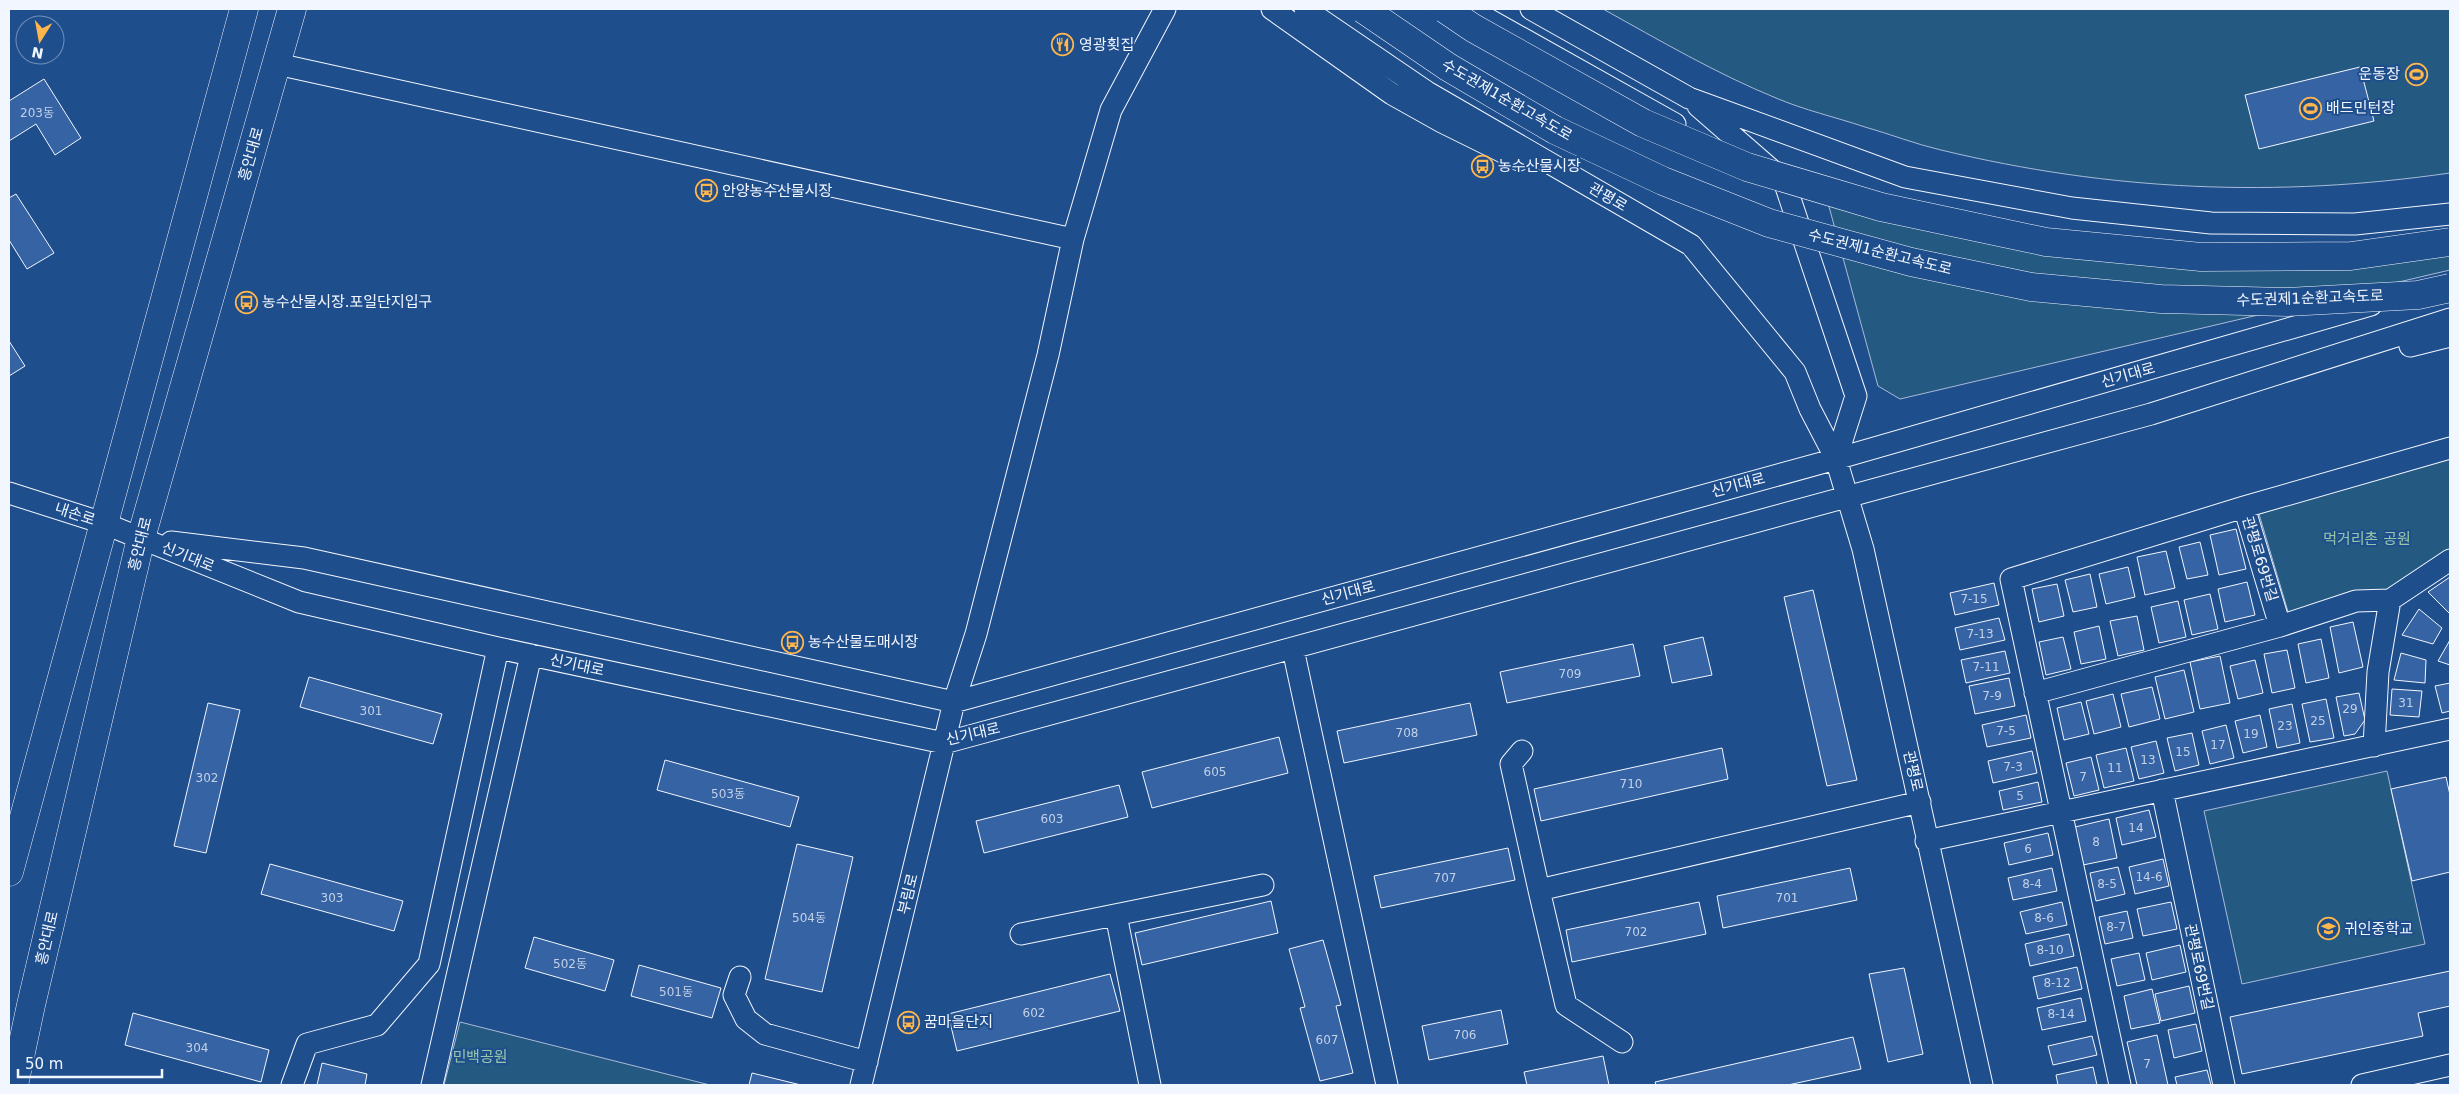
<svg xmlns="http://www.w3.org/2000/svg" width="2459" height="1094" font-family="'DejaVu Sans','Noto Sans KR',sans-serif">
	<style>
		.green { fill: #245a82; stroke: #a8bbd7 }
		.building { fill: #3563a3; stroke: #f2f6ff }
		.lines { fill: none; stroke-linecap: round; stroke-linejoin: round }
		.minor-casing { stroke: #f2f6ff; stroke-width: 23 }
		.major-casing { stroke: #f2f6ff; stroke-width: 29 }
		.minor { stroke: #1f4e8c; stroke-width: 21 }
		.major { stroke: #1f4e8c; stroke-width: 28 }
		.highway-bridge-casing { stroke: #f2f6ff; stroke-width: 29; stroke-linecap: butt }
		.highway-bridge { stroke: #1f4e8c; stroke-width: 28 }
		.labels { text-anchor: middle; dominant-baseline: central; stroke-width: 4; stroke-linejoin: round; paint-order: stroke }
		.number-label { font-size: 12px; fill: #c3d1e8 }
		.poi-label { font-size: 15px; fill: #f2f6ff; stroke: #1f4e8c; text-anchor: start }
		.street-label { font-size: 15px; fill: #f2f6ff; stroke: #1f4e8c }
		.park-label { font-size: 15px; fill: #97c8a6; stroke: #1f4e8c }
	</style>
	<rect width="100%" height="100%" fill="#1f4e8c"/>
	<!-- green -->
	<path class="green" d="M1603,9H2450V173C2277,198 2111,191 1941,150C1915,144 1890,134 1865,127C1835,117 1804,110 1776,98C1717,74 1659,40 1603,9Z
		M1825,192L2060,248L2450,249V270L1900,399L1878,386Z
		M2450,455V550L2387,595L2289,615L2259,514Z
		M2387,771L2425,944L2242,984L2204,811Z
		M460,1022L710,1085H444Z"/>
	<!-- building -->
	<path class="building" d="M2360,67L2374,121L2259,149L2245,95Z
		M44,79L81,138L55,155L36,124L9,141V101Z
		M16,194L54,253L27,269L9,240V198Z
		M9,341L25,366L9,376Z
		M2236,529L2246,569L2219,575L2210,535Z
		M2200,542L2208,575L2187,579L2179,547Z
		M2166,551L2175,588L2145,595L2137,557Z
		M2128,567L2135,597L2106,604L2099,574Z
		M2090,574L2097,607L2073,612L2065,580Z
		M2450,577V612L2449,613L2428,592Z
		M2247,582L2255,615L2225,622L2218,589Z
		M1994,583L1999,605L1955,615L1950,593Z
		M2057,584L2064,616L2039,622L2032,589Z
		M1813,590L1857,780L1827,786L1784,597Z
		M2210,594L2218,629L2192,635L2184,600Z
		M2178,601L2186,637L2159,643L2151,607Z
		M2419,609L2442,628L2433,644L2402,635Z
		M2137,616L2144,650L2118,656L2110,621Z
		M1999,618L2005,640L1960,650L1955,628Z
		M2353,622L2363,667L2339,673L2330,627Z
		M2099,626L2106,659L2081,664L2074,632Z
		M1703,637L1712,675L1672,683L1664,646Z
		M2063,637L2071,669L2046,675L2039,642Z
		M2321,639L2329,678L2306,683L2298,644Z
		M2450,640V665L2438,661Z
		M1633,644L1640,676L1507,703L1500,672Z
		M2287,650L2295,688L2272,693L2264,654Z
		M2005,651L2010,673L1966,683L1961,660Z
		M2401,653L2426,660L2425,683L2394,680Z
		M2220,656L2230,703L2200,709L2190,662Z
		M2255,660L2263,693L2238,699L2230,666Z
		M2184,670L2194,712L2165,719L2155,677Z
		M309,677L442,714L433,744L300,707Z
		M2009,678L2015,706L1975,714L1969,686Z
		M2450,683V711L2442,713L2435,686Z
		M2152,687L2160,719L2129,727L2121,694Z
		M2392,689L2422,691L2419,717L2390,715Z
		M2359,693L2365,720L2355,734L2344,736L2336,697Z
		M2113,694L2121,727L2094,734L2086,701Z
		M2326,699L2334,738L2310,742L2302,704Z
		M2081,702L2089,734L2064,740L2057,708Z
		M208,703L240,710L206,853L174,846Z
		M1470,703L1477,735L1344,763L1337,731Z
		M2292,704L2300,743L2277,748L2269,709Z
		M2026,715L2031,738L1987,747L1982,725Z
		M2260,715L2267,747L2243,753L2235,721Z
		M2226,725L2234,758L2210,764L2202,731Z
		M2192,733L2199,765L2175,771L2167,738Z
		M1279,737L1288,773L1152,808L1142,772Z
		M2156,741L2164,773L2139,779L2131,747Z
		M1722,748L1728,779L1541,821L1534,789Z
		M2126,748L2134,781L2104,788L2096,755Z
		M2032,751L2037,773L1993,783L1988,761Z
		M2091,757L2099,790L2074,796L2066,763Z
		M665,760L799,797L790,827L657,790Z
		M2446,777L2450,795V872L2412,881L2391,789Z
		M2038,782L2042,802L2003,810L1999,791Z
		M1119,785L1128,817L984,853L976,821Z
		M2149,810L2156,837L2122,845L2116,818Z
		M2109,819L2117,858L2083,865L2075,827Z
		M2048,833L2053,855L2009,865L2004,843Z
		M797,844L853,857L822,992L765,979Z
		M1508,848L1515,880L1381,908L1374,876Z
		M2163,859L2169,886L2135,894L2129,867Z
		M270,864L403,901L394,931L261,894Z
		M2118,867L2125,894L2096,901L2090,873Z
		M1850,868L1857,900L1723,928L1717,896Z
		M2052,868L2057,891L2013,900L2008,878Z
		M1271,901L1278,933L1142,965L1135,933Z
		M1699,902L1706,934L1572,962L1566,930Z
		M2062,902L2067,925L2026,934L2020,912Z
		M2171,902L2177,929L2143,936L2137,909Z
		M2127,911L2133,938L2105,944L2099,917Z
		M2069,934L2074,956L2030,966L2025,944Z
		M534,937L614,960L605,991L525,968Z
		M1323,940L1341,1005L1336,1006L1353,1073L1320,1081L1300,1008L1305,1007L1289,949Z
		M2180,945L2186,972L2152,980L2146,953Z
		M2139,953L2145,980L2117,986L2111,959Z
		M639,965L721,988L712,1018L631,996Z
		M2077,967L2082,989L2038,999L2033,977Z
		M1904,968L1923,1054L1888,1062L1869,974Z
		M2450,971V1006L2418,1013L2423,1036L2242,1074L2230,1017Z
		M1110,974L1120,1011L957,1051L948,1014Z
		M2189,986L2195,1013L2161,1021L2155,994Z
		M2152,989L2160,1023L2131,1029L2124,996Z
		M2081,998L2086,1021L2042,1030L2037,1008Z
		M1501,1010L1508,1044L1429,1060L1422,1026Z
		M133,1013L269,1050L261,1082L125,1045Z
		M2196,1024L2202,1051L2174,1058L2168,1030Z
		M2157,1035L2168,1085H2137L2127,1042Z
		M2092,1036L2097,1055L2053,1065L2048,1046Z
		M1853,1037L1861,1069L1788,1085H1656L1655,1082Z
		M1603,1056L1609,1085H1527L1524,1072Z
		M322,1063L367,1074L365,1085H317Z
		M2093,1067L2097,1085H2058L2056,1075Z
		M2207,1070L2211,1085H2177L2175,1077Z
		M752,1073L801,1085H749Z"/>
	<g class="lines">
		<defs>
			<path id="minor" d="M1272,9L1392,94L1442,122L1519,160
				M1305,9L1427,92L1691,245L1795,372L1810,409L1836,459L1863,549L1982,1085
				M1470,9L1675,124
				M1531,9L1689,98L1905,177L2072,208L2211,223L2355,224L2450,214
				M277,64L1073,239
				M1698,106L1775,173
				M1771,174L1784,181L1856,396L1836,459
				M2410,346L2450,336
				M9,493L103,523L299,602L498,648L944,743L2151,414L2450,319
				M2244,507L2280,626
				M171,542L304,558L954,702L1836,459L2371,305
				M1293,649L1387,1085
				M2035,693L2280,626L2356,601L2390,600
				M2374,746L2378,672L2390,600L2450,560
				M1522,751L1511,764L1539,890
				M2162,790L2224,1085
				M1926,841L2450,729
				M1116,915L1150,1085
				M1021,934L1263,885
				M740,977L734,995L746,1019L765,1034L867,1062
				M1622,1042L1566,1005L1539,890L1920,802
				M292,1085L307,1044L377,1025L429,964L498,648
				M432,1085L531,655
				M861,1085L954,702L976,634L1048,355L1073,239L1111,110L1165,9
				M2120,1085L2011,579L2244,507L2450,448
				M2362,1085L2450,1065"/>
			<path id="major" d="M9,872L244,9
				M14,1085L31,1005L141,538L292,9"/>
		</defs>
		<!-- minor casing -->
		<use href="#minor" class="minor-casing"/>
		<!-- major casing -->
		<use href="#major" class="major-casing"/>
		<!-- minor -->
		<use href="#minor" class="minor"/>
		<!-- major -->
		<use href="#major" class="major"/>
		<defs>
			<path id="highway-bridge" d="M1363,9L1448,67L1555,130L1663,181L1769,223L1911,262L2031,287L2161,299L2287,302L2418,295L2450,288
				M1445,9L1473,28L1643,123L1747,167L1881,207L2046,242L2201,257L2351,256L2450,242"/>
		</defs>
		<!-- highway-bridge casing -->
		<use href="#highway-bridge" class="highway-bridge-casing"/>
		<!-- highway-bridge -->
		<use href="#highway-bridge" class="highway-bridge"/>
	</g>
	<!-- icons -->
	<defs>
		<symbol id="restaurant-ring" viewBox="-11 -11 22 22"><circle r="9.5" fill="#1f4e8c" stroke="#ffb74d" stroke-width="1.5"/><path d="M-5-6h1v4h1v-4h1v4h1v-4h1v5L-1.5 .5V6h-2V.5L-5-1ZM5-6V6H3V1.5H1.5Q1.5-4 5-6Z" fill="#ffb74d"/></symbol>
		<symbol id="stadium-ring" viewBox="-11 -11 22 22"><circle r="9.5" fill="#1f4e8c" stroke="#ffb74d" stroke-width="1.5"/><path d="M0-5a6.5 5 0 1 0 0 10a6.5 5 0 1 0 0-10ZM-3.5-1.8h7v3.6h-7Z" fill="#ffb74d"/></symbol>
		<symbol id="bus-ring" viewBox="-11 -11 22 22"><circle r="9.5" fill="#1f4e8c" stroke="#ffb74d" stroke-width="1.5"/><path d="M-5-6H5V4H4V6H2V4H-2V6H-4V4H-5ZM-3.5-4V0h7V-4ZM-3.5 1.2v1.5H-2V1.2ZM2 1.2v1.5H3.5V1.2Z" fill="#ffb74d"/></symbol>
		<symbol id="school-ring" viewBox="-11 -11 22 22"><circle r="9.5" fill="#1f4e8c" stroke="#ffb74d" stroke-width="1.5"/><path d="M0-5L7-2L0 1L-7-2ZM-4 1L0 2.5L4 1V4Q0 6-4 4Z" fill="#ffb74d"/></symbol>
	</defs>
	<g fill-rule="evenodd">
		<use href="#restaurant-ring" x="1050" y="32" width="25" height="25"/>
		<use href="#stadium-ring" x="2404" y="62" width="25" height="25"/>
		<use href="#stadium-ring" x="2298" y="96" width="25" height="25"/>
		<use href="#bus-ring" x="1470" y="154" width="25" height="25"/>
		<use href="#bus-ring" x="694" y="178" width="25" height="25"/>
		<use href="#bus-ring" x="234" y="290" width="25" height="25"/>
		<use href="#bus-ring" x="780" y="630" width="25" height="25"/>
		<use href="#school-ring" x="2316" y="916" width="25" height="25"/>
		<use href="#bus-ring" x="896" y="1010" width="25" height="25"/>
	</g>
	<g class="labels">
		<!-- number labels -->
		<g class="number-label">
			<text x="37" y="113">203동</text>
			<text x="1974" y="599">7-15</text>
			<text x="1980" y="634">7-13</text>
			<text x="1986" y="667">7-11</text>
			<text x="1570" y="674">709</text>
			<text x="1992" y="696">7-9</text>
			<text x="2406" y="703">31</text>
			<text x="2350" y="709">29</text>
			<text x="371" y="711">301</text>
			<text x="2318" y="721">25</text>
			<text x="2285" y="726">23</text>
			<text x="2006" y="731">7-5</text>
			<text x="1407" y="733">708</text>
			<text x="2251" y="734">19</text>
			<text x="2218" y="745">17</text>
			<text x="2183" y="752">15</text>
			<text x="2148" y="760">13</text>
			<text x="2013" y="767">7-3</text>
			<text x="2115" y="768">11</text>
			<text x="1215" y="772">605</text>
			<text x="2083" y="777">7</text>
			<text x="207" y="778">302</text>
			<text x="1631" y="784">710</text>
			<text x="728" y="794">503동</text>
			<text x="2020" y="796">5</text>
			<text x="1052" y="819">603</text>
			<text x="2136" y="828">14</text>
			<text x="2096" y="842">8</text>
			<text x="2028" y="849">6</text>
			<text x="2149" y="877">14-6</text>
			<text x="1445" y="878">707</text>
			<text x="2032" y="884">8-4</text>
			<text x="2107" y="884">8-5</text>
			<text x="332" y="898">303</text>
			<text x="1787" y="898">701</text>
			<text x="809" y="918">504동</text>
			<text x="2044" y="918">8-6</text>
			<text x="2116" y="927">8-7</text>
			<text x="1636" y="932">702</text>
			<text x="2050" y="950">8-10</text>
			<text x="570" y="964">502동</text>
			<text x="2057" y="983">8-12</text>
			<text x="676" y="992">501동</text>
			<text x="1034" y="1013">602</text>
			<text x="2061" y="1014">8-14</text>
			<text x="1465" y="1035">706</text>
			<text x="1327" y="1040">607</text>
			<text x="197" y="1048">304</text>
			<text x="2147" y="1064">7</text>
		</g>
		<!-- poi labels -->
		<g class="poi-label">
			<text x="1079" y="45">영광횟집</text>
			<text x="2400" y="74" text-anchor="end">운동장</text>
			<text x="2326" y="108">배드민턴장</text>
			<text x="1498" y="166">농수산물시장</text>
			<text x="722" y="191">안양농수산물시장</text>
			<text x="262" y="302">농수산물시장.포일단지입구</text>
			<text x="808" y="642">농수산물도매시장</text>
			<text x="2344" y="929">귀인중학교</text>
			<text x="924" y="1022">꿈마을단지</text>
		</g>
		<!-- street labels -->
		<g class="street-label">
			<text transform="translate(1507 100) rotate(30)">수도권제1순환고속도로</text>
			<text transform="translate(251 154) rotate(-74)">흥안대로</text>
			<text transform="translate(1608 197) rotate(30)">관평로</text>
			<text transform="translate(1880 252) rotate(14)">수도권제1순환고속도로</text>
			<text transform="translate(2310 298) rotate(-2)">수도권제1순환고속도로</text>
			<text transform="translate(2128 375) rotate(-16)">신기대로</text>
			<text transform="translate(1738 485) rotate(-15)">신기대로</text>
			<text transform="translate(75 514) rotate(18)">내손로</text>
			<text transform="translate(140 544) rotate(-76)">흥안대로</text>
			<text transform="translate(188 557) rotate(22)">신기대로</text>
			<text transform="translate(2260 559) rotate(73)">관평로69번길</text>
			<text transform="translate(1348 593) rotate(-15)">신기대로</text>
			<text transform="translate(577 665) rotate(12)">신기대로</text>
			<text transform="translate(973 734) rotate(-13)">신기대로</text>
			<text transform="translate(1913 771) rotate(77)">관평로</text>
			<text transform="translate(908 894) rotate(-76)">부림로</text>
			<text transform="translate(47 938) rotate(-77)">흥안대로</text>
			<text transform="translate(2199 967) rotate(78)">관평로69번길</text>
		</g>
		<!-- park labels -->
		<g class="park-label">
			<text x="2367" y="539">먹거리촌 공원</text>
			<text x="480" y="1057">민백공원</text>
		</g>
	</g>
	<!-- border -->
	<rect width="2459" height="1094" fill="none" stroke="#f2f6ff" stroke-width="20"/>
	<!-- north arrow -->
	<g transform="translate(40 40) rotate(191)"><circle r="24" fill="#1f4e8c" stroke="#7391ba"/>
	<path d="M0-4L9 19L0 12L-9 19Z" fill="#ffb74d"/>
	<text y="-8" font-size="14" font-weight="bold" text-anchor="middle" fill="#f2f6ff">N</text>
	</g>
	<!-- scale -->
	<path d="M18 1069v8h144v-8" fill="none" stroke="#f2f6ff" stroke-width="2.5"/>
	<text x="25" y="1069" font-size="15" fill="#f2f6ff" stroke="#1f4e8c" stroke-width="4" paint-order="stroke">50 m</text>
</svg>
